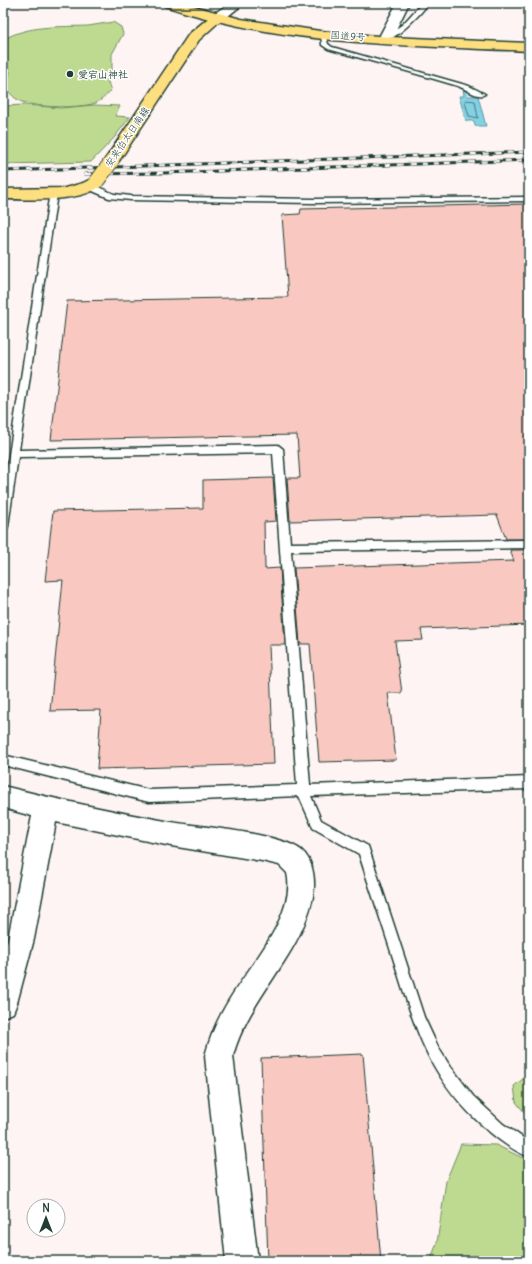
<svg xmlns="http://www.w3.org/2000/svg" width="532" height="1264" font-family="Delius,'Klee One',sans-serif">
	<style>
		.green { fill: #beda91; stroke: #6e8c62 }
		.water { fill: #84d1e4; stroke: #5c969e }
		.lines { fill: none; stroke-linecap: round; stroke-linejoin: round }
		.shore { stroke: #47787a; stroke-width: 1 }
		.building { fill: #f9c9c1; stroke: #1f3d34 }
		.lane-casing { stroke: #1f3d34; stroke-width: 3 }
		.street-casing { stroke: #1f3d34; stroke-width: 3 }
		.secondary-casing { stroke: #1f3d34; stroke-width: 3 }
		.primary-casing { stroke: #1f3d34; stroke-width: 3 }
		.highway-casing { stroke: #1f3d34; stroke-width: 3 }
		.lane { fill: #fff; fill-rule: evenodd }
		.street { fill: #fff; fill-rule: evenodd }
		.secondary { fill: #fff; fill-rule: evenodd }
		.primary { fill: #fedf80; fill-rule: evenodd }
		.highway { fill: #fedf80; fill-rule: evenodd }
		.rail-casing { stroke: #1f3d34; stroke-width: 3 }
		.rail { stroke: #fff; stroke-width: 2; stroke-dasharray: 6; stroke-linecap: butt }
		.primary-bridge-casing { stroke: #1f3d34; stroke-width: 16; stroke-linecap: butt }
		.primary-bridge { stroke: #fedf80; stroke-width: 14 }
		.poi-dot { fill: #1f3d34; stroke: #fff; stroke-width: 1.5 }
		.labels { text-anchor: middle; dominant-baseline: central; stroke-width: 3; stroke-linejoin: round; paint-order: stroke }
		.far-street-label { font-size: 10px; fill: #1f3d34; stroke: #fff }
		.far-poi-label { font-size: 10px; font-weight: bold; fill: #1f3d34; stroke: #fff; text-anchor: start }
	</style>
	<rect width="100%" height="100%" fill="#fef4f3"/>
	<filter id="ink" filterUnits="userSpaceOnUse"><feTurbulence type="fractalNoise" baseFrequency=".025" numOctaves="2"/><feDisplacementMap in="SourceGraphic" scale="8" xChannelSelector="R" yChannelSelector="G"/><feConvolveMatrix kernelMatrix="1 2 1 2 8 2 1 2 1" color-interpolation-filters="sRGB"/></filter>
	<g filter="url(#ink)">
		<!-- green -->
		<path class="green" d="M113,22L121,27L123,34L112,54V69L107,79L111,91C106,95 99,103 93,104C74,108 41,108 22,102C15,99 10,94 6,87L10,72L3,57V51L8,37C33,25 61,27 88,26C96,25 105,23 113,22Z
			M25,105L61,108L94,105L120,106L115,116L130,117L114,138L91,162L3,164V123L4,121L3,106Z
			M529,1074V1118L516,1102L514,1086Z
			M461,1144L496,1145L529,1161V1261H430L437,1243L446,1181Z"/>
		<!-- water -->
		<path class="water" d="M463,88H466L468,96H478L486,126H475L474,121H466L459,96H464Z"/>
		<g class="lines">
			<!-- shore -->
			<path class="shore" d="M466,100L475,101L478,118L469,116L465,102Z"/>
		</g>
		<!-- building -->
		<path class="building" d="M529,204V539H506L497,515L290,521L287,478H300L297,435L51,440L67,301L288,297L282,215L300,214L301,209Z
			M273,478L276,521L264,522L265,569L280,568L285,645H269L274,764L97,769L101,710L50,711L63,580L45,581L53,511L203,508V480Z
			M510,550H529V625L421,629L423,640L395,641L402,693H388L396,760L319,762L310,644H300L294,568L514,561Z
			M363,1054L381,1261H268L261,1058Z"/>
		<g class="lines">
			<defs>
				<path id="lane" d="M422,3H429C421,13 395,42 383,40V38L403,24Z
					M321,34H325L328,44L332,47L469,86L485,94L483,95C476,97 466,89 458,86C415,73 371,61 328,49L322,45Z
					M88,185H94L114,194L131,196L314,199L529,197V201L314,203L131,200L109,198L88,189Z
					M50,192H56L57,194L19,450L278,445L283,449L290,543L529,540V548L291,551L310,785L529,777V789L311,796L321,820L368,846L424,1017L438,1047L448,1063L473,1096L503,1124L529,1142V1157C512,1150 497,1139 484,1127C427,1076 415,1027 393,958C382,923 370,889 359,854L313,828L299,796L149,802L3,765V755L149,790L297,785L273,453L18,457L8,526L7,529L3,530V493Z"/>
				<path id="street" d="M397,3H409L390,42H380L378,39Z
					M3,786C59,800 115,812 171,822C201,827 279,833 301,850C315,861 316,885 312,901C298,959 248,999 233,1056L258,1261H226L205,1056C210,1036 218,1018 229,1000C249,966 297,915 287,873L279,865L262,861L171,846L56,822L34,939L17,1003L13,1013L3,1017V955L8,939L32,816L3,808Z"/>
				<path id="secondary" d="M230,3H244L222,21H212L211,18L212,15Z"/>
				<path id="primary" d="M217,14L222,15L223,18L199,40L117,164L112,166L107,164L104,161L189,34L212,15Z
					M97,176L102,178L105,181C89,204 28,199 3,199V189L65,188L83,183Z"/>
				<path id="highway" d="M164,3H183L241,19L320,31L390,37L529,43V51C407,45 283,46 165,6Z"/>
			</defs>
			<!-- lane casing -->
			<use href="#lane" class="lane-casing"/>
			<!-- street casing -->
			<use href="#street" class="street-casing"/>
			<!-- secondary casing -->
			<use href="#secondary" class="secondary-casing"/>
			<!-- primary casing -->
			<use href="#primary" class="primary-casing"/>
			<!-- highway casing -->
			<use href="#highway" class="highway-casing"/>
			<!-- lane -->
			<use href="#lane" class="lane"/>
			<!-- street -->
			<use href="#street" class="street"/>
			<!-- secondary -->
			<use href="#secondary" class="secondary"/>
			<!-- primary -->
			<use href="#primary" class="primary"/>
			<!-- highway -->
			<use href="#highway" class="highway"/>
			<defs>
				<path id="rail" d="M3,171L529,152
					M85,174L163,173L529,160"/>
			</defs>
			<!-- rail casing -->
			<use href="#rail" class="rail-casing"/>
			<!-- rail -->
			<use href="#rail" class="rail"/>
			<defs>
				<path id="primary-bridge" d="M97,181L112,161"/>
			</defs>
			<!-- primary-bridge casing -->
			<use href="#primary-bridge" class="primary-bridge-casing"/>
			<!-- primary-bridge -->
			<use href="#primary-bridge" class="primary-bridge"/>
		</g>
	</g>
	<!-- markers -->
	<circle class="poi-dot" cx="70" cy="74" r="4"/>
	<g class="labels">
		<!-- far-street labels -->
		<g class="far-street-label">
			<text transform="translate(348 36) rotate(4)">国道9号</text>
			<text transform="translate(127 137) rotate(-56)">安来伯太日南線</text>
		</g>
		<!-- far-poi labels -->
		<g class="far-poi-label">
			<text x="78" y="74">愛宕山神社</text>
		</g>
	</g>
	<!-- margin -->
	<rect width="532" height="1264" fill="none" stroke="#fff" stroke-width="16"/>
	<rect x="8" y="8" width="516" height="1248" fill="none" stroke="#1f3d34" stroke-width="1.5" filter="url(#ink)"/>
	<!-- north arrow -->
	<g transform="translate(46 1218)"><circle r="19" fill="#ffffff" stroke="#a5b1ae"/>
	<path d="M0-3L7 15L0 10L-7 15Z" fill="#1f3d34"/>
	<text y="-6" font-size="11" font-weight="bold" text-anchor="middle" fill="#1f3d34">N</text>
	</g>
</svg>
